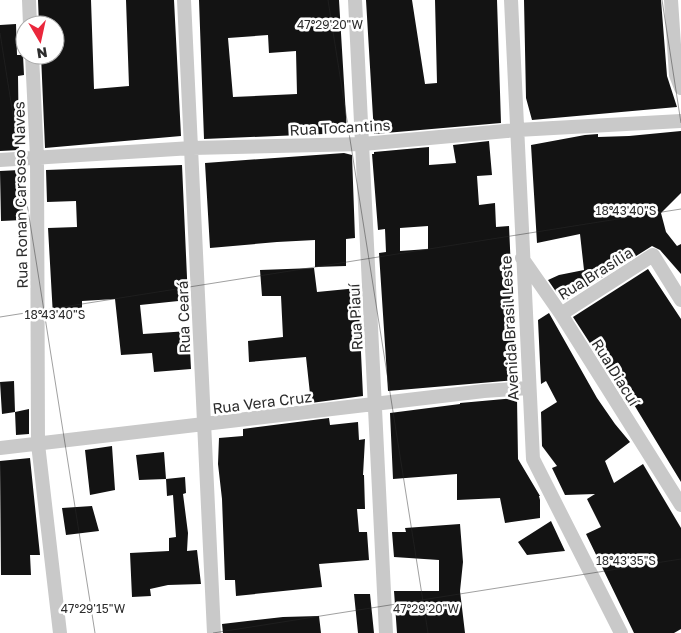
<svg xmlns="http://www.w3.org/2000/svg" width="681" height="633" font-family="'Golos Text',sans-serif">
	<style>
		.building { fill: #131313; fill-rule: evenodd }
		.lines { fill: none; stroke-linecap: round; stroke-linejoin: round }
		.street { stroke: #c9c9c9; stroke-width: 14 }
		.ticks { fill: none; stroke: #2c2c2c; stroke-width: 1; stroke-opacity: 0.45 }
		.labels { text-anchor: middle; dominant-baseline: central; stroke-width: 5; stroke-linejoin: round; paint-order: stroke }
		.street-label { font-size: 15px; fill: #2c2c2c; stroke: #fff }
		.ticks-label { font-size: 12px; text-anchor: middle; fill: #2c2c2c; stroke: #fff; stroke-width: 5; stroke-linejoin: round; paint-order: stroke }
	</style>
	<rect width="100%" height="100%" fill="#fff"/>
	<!-- building -->
	<path class="building" d="M38,0H91L94,89L129,86L126,0H174L181,136L45,148L41,55H55V25H39Z
		M199,0H339L347,133L204,139ZM268,35L269,53L296,51L297,94L233,97L228,38Z
		M366,0H412L425,84L437,83L435,0H497L501,123L374,134Z
		M524,0H661L667,76L677,107L532,120L526,98Z
		M16,24L17,55H23L24,75L18,76L19,150L0,151V25Z
		M681,131V193L661,213L666,232L677,246L681,244V274L660,250L652,246L563,302L548,280L559,275L584,270L580,234L537,243L531,145L585,135L598,134V137L629,136Z
		M489,141L492,175L477,176L479,205L495,203L496,227L509,226L516,380L388,391L379,253L386,252L385,229L378,230L372,154H374V152L429,147V165L456,163L453,145ZM428,226V249L400,251V228Z
		M344,153L352,155L355,238L346,239V266L315,267V240L277,242L210,248L205,163Z
		M182,165L188,300L140,305L143,334L189,331L191,369L154,372L152,353L121,355L115,299L82,301V312L53,316L48,228L77,227L76,201L47,202L46,170Z
		M20,170L22,171L23,220L1,221L0,171Z
		M314,268L317,292L358,288L363,396L311,403L306,357L249,362L248,341L283,337L281,296H262L260,270Z
		M648,269L681,319V482L633,403L630,405L573,317Z
		M549,313L597,398L615,424L630,442L605,461L614,483L643,464L681,528V629L674,633H634L586,534L601,527L587,499L595,494L565,495L552,468L557,466L542,446L541,412L557,402L546,381L541,384L538,320Z
		M14,381L15,412L2,414L0,382Z
		M517,398L518,459L540,496H539L540,500V518L505,523L500,498L457,500V474L393,479L390,413L460,404V403Z
		M29,409V434L16,435L15,412Z
		M329,418L330,425L358,422L359,440L365,439L363,475H364L365,509H357L359,532H367L369,560L319,564L322,587L236,596L235,580H225L222,499L218,464L219,438L243,436V429Z
		M112,446L115,490L90,495L85,450Z
		M164,452L166,479L139,480L136,455Z
		M30,458L40,555H30L31,575H1L0,461Z
		M185,477L186,493L183,494L188,533L187,551L197,550L201,584L168,585L150,589L151,596L132,597L130,553L169,551V538L176,537L173,495L167,496L166,479Z
		M92,506L99,531L66,535L62,508Z
		M551,521L565,551L527,555L518,542Z
		M460,524L463,562L460,591L465,633H397L394,591H439V560L394,557L392,532H406L405,528Z
		M354,594H370L374,633H358Z
		M319,616L321,633H223L222,624L283,617Z"/>
	<g class="lines">
		<!-- street -->
		<path class="street" d="M29,0L30,25
			M184,0L214,633
			M355,0L386,633
			M511,0L533,459L621,633
			M671,0L676,75L681,88
			M32,55L37,157L38,444L60,633
			M0,160L192,148L363,144L517,130L681,121
			M522,258L561,314L681,505
			M561,314L653,255L681,300
			M0,448L484,391L528,388"/>
	</g>
	<!-- ticks -->
	<path class="ticks" d="M328,0L428,633M662,0L681,123M0,33L95,633M0,317L681,209M213,633L681,559"/>
	<g class="labels">
		<!-- street labels -->
		<g class="street-label">
			<text transform="translate(340 127) rotate(-3)">Rua Tocantins</text>
			<text transform="translate(20 195) rotate(-91)">Rua Ronan Carsoso Naves</text>
			<text transform="translate(595 273) rotate(-32)">Rua Brasília</text>
			<text transform="translate(183 317) rotate(-92)">Rua Ceará</text>
			<text transform="translate(355 317) rotate(-93)">Rua Piauí</text>
			<text transform="translate(509 328) rotate(-93)">Avenida Brasil Leste</text>
			<text transform="translate(616 372) rotate(58)">Rua Diacuí</text>
			<text transform="translate(262 402) rotate(-7)">Rua Vera Cruz</text>
		</g>
	</g>
	<g class="ticks-label">
		<text x="330" y="29">47°29'20"W</text>
		<text x="626" y="215">18°43'40"S</text>
		<text x="55" y="319">18°43'40"S</text>
		<text x="626" y="565">18°43'35"S</text>
		<text x="93" y="613">47°29'15"W</text>
		<text x="426" y="613">47°29'20"W</text>
	</g>
	<!-- north arrow -->
	<g transform="translate(40 40) rotate(171)"><circle r="24" fill="#ffffff" stroke="#ababab"/>
	<path d="M0-4L9 19L0 12L-9 19Z" fill="#ea273c"/>
	<text y="-8" font-size="14" font-weight="bold" text-anchor="middle" fill="#2c2c2c">N</text>
	</g>
</svg>
